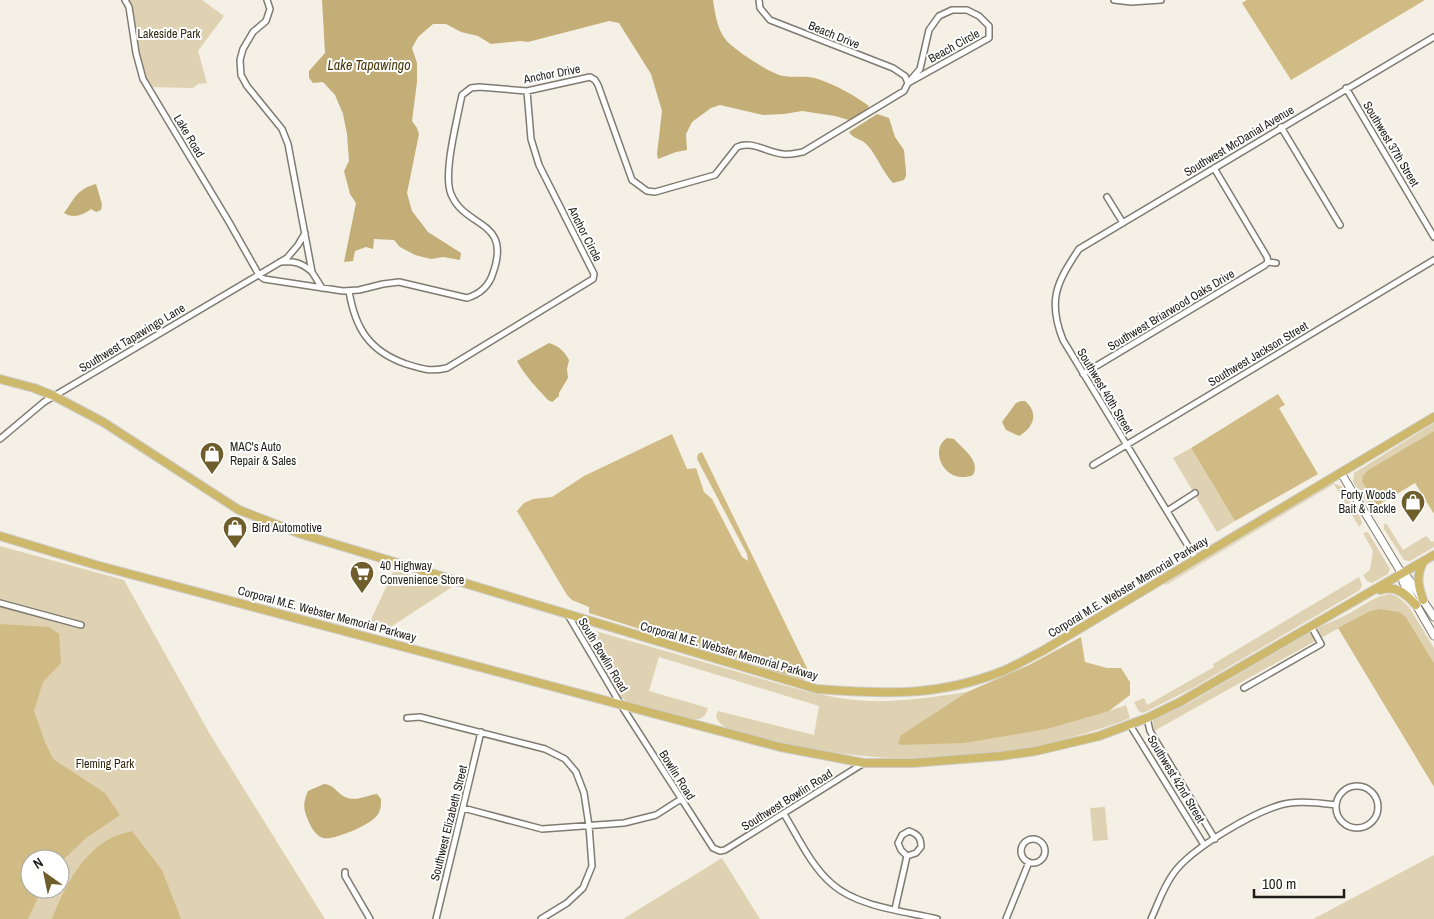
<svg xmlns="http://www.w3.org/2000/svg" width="1434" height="919" font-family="'Archivo Narrow',sans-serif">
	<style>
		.green { fill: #dfd2b2; fill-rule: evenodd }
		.forest { fill: #d1bb84 }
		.water { fill: #c3ae77 }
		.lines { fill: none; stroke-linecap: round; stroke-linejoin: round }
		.street-casing { stroke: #7f7b71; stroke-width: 8 }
		.secondary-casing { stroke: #7f7b71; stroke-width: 9 }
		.primary-casing { stroke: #cecdcc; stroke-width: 10 }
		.street { stroke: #fff; stroke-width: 5 }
		.secondary { stroke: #fff; stroke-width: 7 }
		.primary { stroke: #ceb86b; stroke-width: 8 }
		.labels { text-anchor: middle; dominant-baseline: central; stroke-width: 4; stroke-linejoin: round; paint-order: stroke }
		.park-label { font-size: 12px; fill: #332910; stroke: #fff }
		.street-label { font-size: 12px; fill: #1e1d19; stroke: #fff }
		.poi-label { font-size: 12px; fill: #1e1d19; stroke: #fff; text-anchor: start }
		.water-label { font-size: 14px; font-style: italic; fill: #47380b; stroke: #fff }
	</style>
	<rect width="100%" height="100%" fill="#f4f0e5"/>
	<!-- green -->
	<path class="green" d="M124,0H202L224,16L198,51L207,83L198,84L193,88L148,87L143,79L129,8Z
		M1434,423V431L1368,470L1363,476L1362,482L1381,514H1374L1353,482L1354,473Z
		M1191,448L1235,521L1217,532L1173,458Z
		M1333,483L1341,486L1360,517L1362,523L1359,527L1334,484L1166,585L1165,584Z
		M1386,523L1403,550L1426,536L1432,542L1434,541V547L1410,561L1404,560L1384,529V525Z
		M1368,532L1390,569L1388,574L1372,583L1367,581L1363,575L1370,570L1373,551L1363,533Z
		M0,546L124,580L211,736L325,919H0ZM30,859H60V889H30Z
		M394,570L452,587L383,632L367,628Z
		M1359,577L1362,585L1360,590L1191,689L1145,712L1141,713L1138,710L1134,702L1144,698L1147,705L1214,667L1213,664Z
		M1390,594L1397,596L1409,607L1434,648V663L1406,617L1368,612L1321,638L1318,628C1327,623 1335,621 1344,616C1359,609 1373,596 1390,594Z
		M585,628C637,643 690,658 742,673C783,685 826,699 869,701C902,702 934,697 967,692L901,735L1109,711L1126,705L1130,718C1112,726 1092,731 1073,737C972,766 863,765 762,738C749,735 720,732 716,716L718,711L814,735L819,706L659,657L649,691L708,708C705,718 701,720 691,719L628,702L621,697L582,632V629Z
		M1309,633L1314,637L1315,641L1154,731L1153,722L1154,720L1189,703Z
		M1105,807L1108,840L1093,841L1090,808Z
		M1434,855V919H1313Z
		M722,858L760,919H623Z"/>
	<!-- forest -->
	<path class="forest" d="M1247,0H1425L1291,80L1242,3Z
		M1278,394L1285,405L1279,408L1318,474L1235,521L1191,448Z
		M1434,431V514L1415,483L1377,506L1362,482L1363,476L1368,470Z
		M672,434L687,469L696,468L704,492L712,499L742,557L748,561L747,554L697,459L698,454L702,452L807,668V678L803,680L589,613V607L572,600L567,595L517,511L524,503L533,499L552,497L584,476Z
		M1379,609L1399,612L1406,617L1434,663V787L1338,628L1368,612Z
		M0,624L49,627L59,634L61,663L43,682L34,711L45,742L53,759L105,793L120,815L86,838L60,863V859H30V889H42L28,919H0Z
		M1081,637L1085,662L1107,668H1121L1130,682V695L1109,711L1047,729L964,743L901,745L898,743L901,735L967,692L1029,665Z
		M132,831L162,870L181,919H52C64,888 82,852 113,837C119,834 126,833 132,831Z"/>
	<!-- water -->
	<path class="water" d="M322,0H713C715,13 717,29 726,40C733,49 772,75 784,76C796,78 807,75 818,79C836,85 854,95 869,106L867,110L849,120L835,116L802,111L784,114L763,115L720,105L711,108L692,122L686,134L687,150L676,152L658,159L657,154L662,111L651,74L619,23L609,21L528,42L521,41L491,44L478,36L461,32L446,24H433L418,37L412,48L417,63V82L412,121L417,128L419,134L407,193L412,211L428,232L461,253L460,260L443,257L431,259L415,255L400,247L394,240L374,239L373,249L366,247L355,251L353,261L344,262L356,203L350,194L344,171L349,161L347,134L343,114L335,95L323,82L313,83L309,78V71L325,53Z
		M877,114L889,118L895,137L904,150L906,172V176L904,180L893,183C884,174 877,156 868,146C863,139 853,139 849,132Z
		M96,184L102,204L101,210L96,212L91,209C83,215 73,219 64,213C75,198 77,189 96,184Z
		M549,343C559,346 564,351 569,360L567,369L568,378L559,393V396L552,402L548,400C537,388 525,376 517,361Z
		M1021,401H1025C1039,413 1034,427 1019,436L1006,430L1002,422L1016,403Z
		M947,438L954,439C963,449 981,461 973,475C945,486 928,450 947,438Z
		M324,784C336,785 338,796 348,798C357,801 368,795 377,794L381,799C381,804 381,810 378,814C373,824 333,841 323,838C315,835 311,827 308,820C303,809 303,802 308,791Z"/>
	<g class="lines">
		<defs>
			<path id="street" d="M125,0L129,7L136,53L143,79L229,222L259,275L264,279L343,291L359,290L383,284L399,282L467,298C480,294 489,286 493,273C512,219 465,229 451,194C443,175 456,125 460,104L462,95L471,88L479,87L527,91L590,77L595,80L598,85L632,180L647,191L655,192L715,175L737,147C752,140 768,153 783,154C790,155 796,153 803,152L904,91L908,83L920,69L929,30L939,16L952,10H967L979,16L989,26V38L908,83
				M267,0L270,9L266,21L253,32L243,49L240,60L241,75L247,86L282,129L288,144L312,272L322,288
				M759,0L760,8L770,20L893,68L905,76L908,83
				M1114,0L1131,2L1161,0
				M1346,88L1434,237
				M1281,127L1340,225
				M1214,168L1267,257L1268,262
				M1107,197L1123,223
				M280,262C294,261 301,262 312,272
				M1268,262L1276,263
				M349,291C355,328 369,351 406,364C422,369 430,372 447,368L593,279L594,274L539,165L531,139L527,91
				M1083,374L1265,265L1268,262
				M0,439L44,402L287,258L298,245L305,233
				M1093,465L1434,260
				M1167,511L1195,493
				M1196,559L1063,340C1047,300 1057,282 1079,249L1434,37
				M0,603L81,625
				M568,615L621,705L713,848L720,851L725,850L864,763
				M1244,688L1321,644L1311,626
				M407,718L420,717L545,749L565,759L576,772L584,793L589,826L592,866L583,888L567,903L541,919
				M1147,718L1150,731L1215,839
				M1130,725L1204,845
				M1336 807a21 21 0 1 1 42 0a21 21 0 1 1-42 0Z
				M463,808L542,829L624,823L656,815L681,799
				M784,814C798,837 811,866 832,884C858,907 904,911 937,919
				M1021 851a12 12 0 1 1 24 0a12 12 0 1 1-24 0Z
				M345,872V876L370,919
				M895,909L907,856L916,853L921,847C921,838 918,834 909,831L902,835L898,843L901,850L907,856
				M436,919L481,732
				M1006,919L1029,862
				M1151,919C1158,904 1163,888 1173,874C1190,849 1260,807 1290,803C1305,801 1320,803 1336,805"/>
			<path id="secondary" d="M1341,473L1402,574L1403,582L1434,636
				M1402,574L1408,578L1434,617"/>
			<path id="primary" d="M0,379L34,388L54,396L103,422L239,510L301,534L817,689C885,694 938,697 1003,671C1017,665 1031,657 1044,650L1434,417
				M0,536L96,565L780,747L864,763H913L1001,756L1036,751L1099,736L1147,718L1180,702L1434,555
				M1423,562C1416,577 1418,585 1423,600
				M1380,590C1396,585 1405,593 1416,605"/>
		</defs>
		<!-- street casing -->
		<use href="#street" class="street-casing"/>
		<!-- secondary casing -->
		<use href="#secondary" class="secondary-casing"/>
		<!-- primary casing -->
		<use href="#primary" class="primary-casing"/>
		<!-- street -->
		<use href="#street" class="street"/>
		<!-- secondary -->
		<use href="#secondary" class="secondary"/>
		<!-- primary -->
		<use href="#primary" class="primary"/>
	</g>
	<!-- icons -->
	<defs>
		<symbol id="shop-pin" viewBox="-11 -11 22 30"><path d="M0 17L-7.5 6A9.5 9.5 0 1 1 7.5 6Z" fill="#6f5d2b" stroke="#fff"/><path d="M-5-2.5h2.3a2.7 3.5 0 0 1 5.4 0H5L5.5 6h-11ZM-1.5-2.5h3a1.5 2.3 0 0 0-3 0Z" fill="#fff"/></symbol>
		<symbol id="supermarket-pin" viewBox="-11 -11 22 30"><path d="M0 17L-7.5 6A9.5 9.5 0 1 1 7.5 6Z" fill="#6f5d2b" stroke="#fff"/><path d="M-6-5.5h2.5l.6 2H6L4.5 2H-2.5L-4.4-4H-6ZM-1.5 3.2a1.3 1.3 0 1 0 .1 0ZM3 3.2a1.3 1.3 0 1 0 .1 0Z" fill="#fff"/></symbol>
	</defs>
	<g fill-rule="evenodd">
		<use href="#shop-pin" x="198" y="440" width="28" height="38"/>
		<use href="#shop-pin" x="1399" y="488" width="28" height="38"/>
		<use href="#shop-pin" x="221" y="514" width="28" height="38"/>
		<use href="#supermarket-pin" x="348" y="559" width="28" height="38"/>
	</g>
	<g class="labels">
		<!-- park labels -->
		<g class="park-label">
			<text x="169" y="34">Lakeside Park</text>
			<text x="105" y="764">Fleming Park</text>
		</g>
		<!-- street labels -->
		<g class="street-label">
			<text transform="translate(834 35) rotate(22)">Beach Drive</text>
			<text transform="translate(954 46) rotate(-29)">Beach Circle</text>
			<text transform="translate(552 74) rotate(-11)">Anchor Drive</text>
			<text transform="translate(189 136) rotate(59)">Lake Road</text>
			<text transform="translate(1239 141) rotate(-31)">Southwest McDanial Avenue</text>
			<text transform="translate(1391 144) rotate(59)">Southwest 37th Street</text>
			<text transform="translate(585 234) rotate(63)">Anchor Circle</text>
			<text transform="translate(1171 310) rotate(-31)">Southwest Briarwood Oaks Drive</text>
			<text transform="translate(132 338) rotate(-31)">Southwest Tapawingo Lane</text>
			<text transform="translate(1258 354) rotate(-31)">Southwest Jackson Street</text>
			<text transform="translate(1105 391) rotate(59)">Southwest 40th Street</text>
			<text transform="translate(1128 587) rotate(-31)">Corporal M.E. Webster Memorial Parkway</text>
			<text transform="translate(327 614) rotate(15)">Corporal M.E. Webster Memorial Parkway</text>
			<text transform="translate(729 651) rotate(16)">Corporal M.E. Webster Memorial Parkway</text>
			<text transform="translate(603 655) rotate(59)">South Bowlin Road</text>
			<text transform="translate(677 775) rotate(58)">Bowlin Road</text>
			<text transform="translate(1176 779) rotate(59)">Southwest 42nd Street</text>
			<text transform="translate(787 800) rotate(-32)">Southwest Bowlin Road</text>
			<text transform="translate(449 823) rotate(-76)">Southwest Elizabeth Street</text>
		</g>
		<!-- poi labels -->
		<g class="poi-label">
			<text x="230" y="447">MAC's Auto<tspan x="230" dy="14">Repair &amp; Sales</tspan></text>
			<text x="1396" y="495" text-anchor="end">Forty Woods<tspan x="1396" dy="14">Bait &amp; Tackle</tspan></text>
			<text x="252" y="528">Bird Automotive</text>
			<text x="380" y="566">40 Highway<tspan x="380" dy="14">Convenience Store</tspan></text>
		</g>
		<!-- water labels -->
		<g class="water-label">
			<text x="369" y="65">Lake Tapawingo</text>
		</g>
	</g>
	<!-- north arrow -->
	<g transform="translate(45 874) rotate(327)"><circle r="24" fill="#ffffff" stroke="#a5a5a3"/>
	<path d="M0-4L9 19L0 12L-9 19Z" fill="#6f5d2b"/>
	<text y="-8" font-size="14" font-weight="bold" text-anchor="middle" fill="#1e1d19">N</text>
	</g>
	<!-- scale -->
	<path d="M1254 889v8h90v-8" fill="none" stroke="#1e1d19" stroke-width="2.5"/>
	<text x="1262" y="889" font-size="15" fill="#1e1d19" stroke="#ffffff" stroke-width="4" paint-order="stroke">100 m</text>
</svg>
